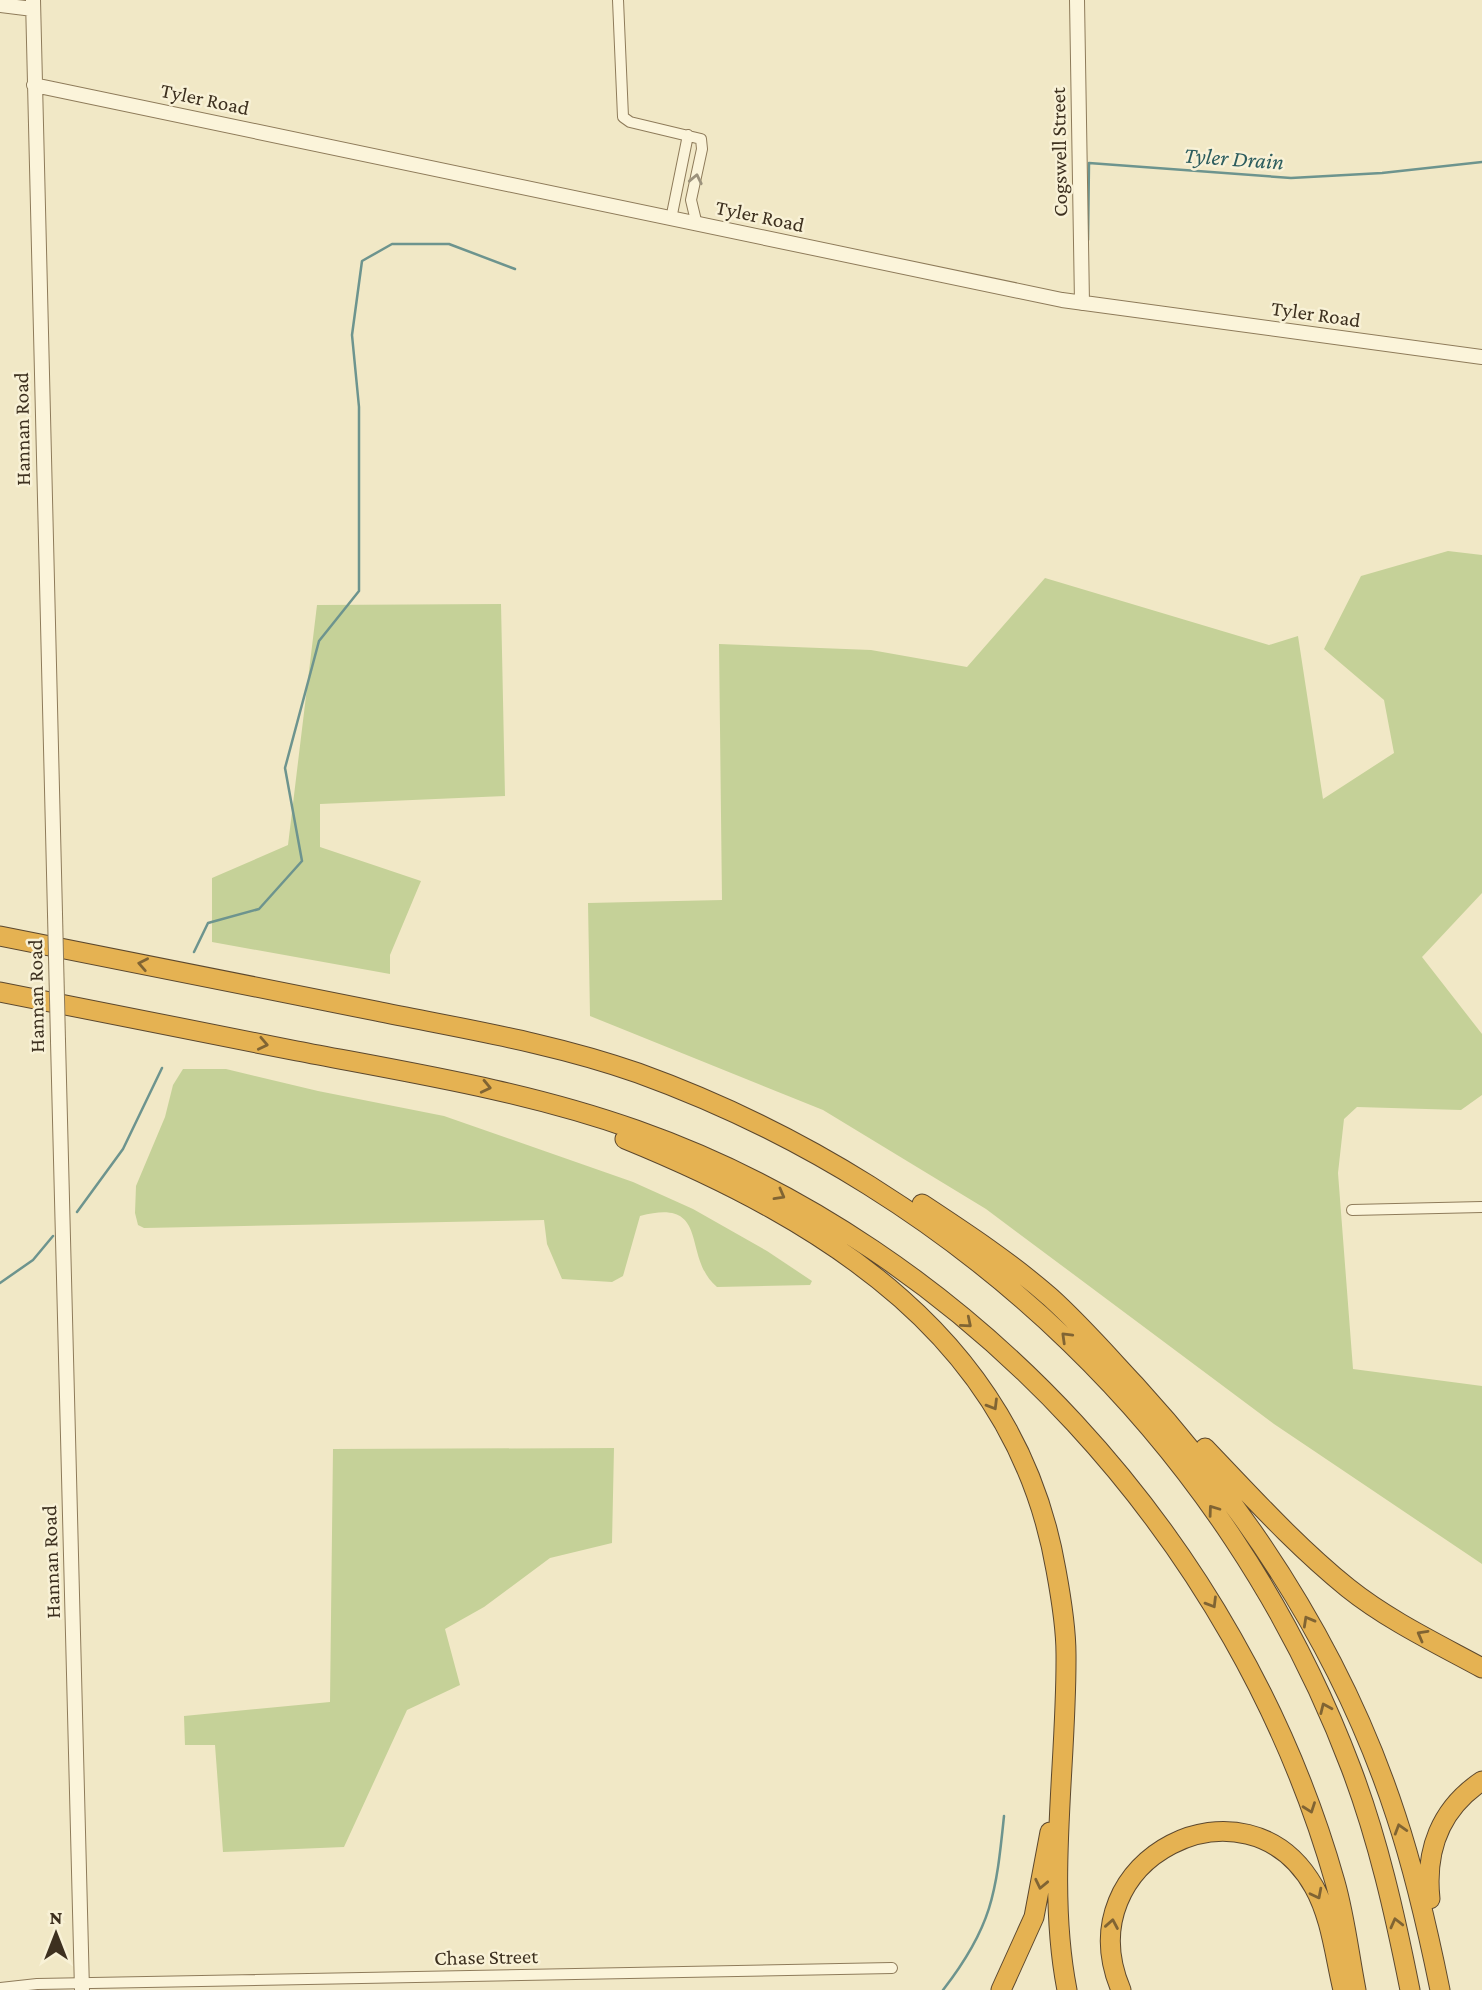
<svg xmlns="http://www.w3.org/2000/svg" width="1482" height="1990" font-family="'Crimson Pro',serif">
	<style>
		.green { fill: #c5d198 }
		.lines { fill: none; stroke-linecap: round; stroke-linejoin: round }
		.stream { stroke: #6d948e; stroke-width: 2.5 }
		.minor-casing { stroke: #8e7b5a; stroke-width: 12 }
		.tertiary-casing { stroke: #8e7b5a; stroke-width: 16 }
		.motorway-casing { stroke: #5c482e; stroke-width: 21 }
		.minor { stroke: #fbf4da; stroke-width: 10 }
		.tertiary { stroke: #fbf4da; stroke-width: 14 }
		.motorway { stroke: #e5b252; stroke-width: 19 }
		.tertiary-bridge-casing { stroke: #8e7b5a; stroke-width: 16; stroke-linecap: butt }
		.tertiary-bridge { stroke: #fbf4da; stroke-width: 14 }
		.oneway { stroke: #9c927c }
		.oneway2 { stroke: #806433 }
		.labels { text-anchor: middle; dominant-baseline: central; stroke-width: 5; stroke-linejoin: round; paint-order: stroke }
		.street-label { font-size: 21px; fill: #3d301f; stroke: #f8f1d6 }
		.water-label { font-size: 23px; font-style: italic; fill: #2d5d5e; stroke: #f8f1d6 }
	</style>
	<rect width="100%" height="100%" fill="#f1e8c6"/>
	<!-- green -->
	<path class="green" d="M1448,551L1482,555V893L1422,957L1482,1034V1095L1461,1110L1357,1107L1344,1119L1338,1173L1353,1369L1482,1386V1564L1274,1424L986,1209L823,1110L590,1016L588,903L722,900L719,644L871,650L967,667L1045,578L1269,645L1298,636L1323,799L1394,753L1384,700L1324,649L1361,576Z
		M501,604L505,796L320,804V847L421,881L390,955V974L212,942V878L288,845L317,605Z
		M183,1069H226L318,1091L444,1116L633,1182L693,1209L767,1251L812,1281L810,1285L717,1287C681,1257 712,1197 640,1216L623,1276L612,1282L562,1279L547,1244L544,1220L144,1228L138,1225L135,1213L136,1186L165,1117L173,1085Z
		M614,1448L612,1543L550,1558L484,1607L445,1629L460,1685L407,1710L344,1847L223,1852L215,1745H185L184,1716L330,1702L333,1449Z"/>
	<g class="lines">
		<!-- stream -->
		<path class="stream" d="M1088,240L1089,163L1291,178L1382,173L1482,162
			M194,952L208,923L259,909L302,861L285,768L319,641L359,591V407L352,335L362,261L392,244H449L515,269
			M77,1212L123,1149L162,1068
			M0,1283L33,1260L53,1236
			M943,1990C992,1927 996,1894 1004,1816"/>
		<defs>
			<path id="minor" d="M618,0L623,117L630,122L701,139L702,149L691,200L697,225
				M671,219L688,135
				M1352,1210L1482,1207
				M0,1988L37,1984L892,1968"/>
			<path id="tertiary" d="M33,0L55,914
				M1077,0L1082,303
				M0,5L33,9
				M34,85L1062,300L1482,357
				M58,1041L82,1990"/>
			<path id="motorway" d="M0,936C126,961 251,986 376,1011C464,1029 553,1043 638,1073C962,1190 1229,1444 1351,1768C1378,1839 1395,1915 1410,1990
				M0,992C99,1011 198,1032 297,1051C412,1073 526,1091 636,1130C970,1248 1239,1543 1335,1882C1345,1917 1349,1954 1356,1990
				M625,1139C826,1221 1016,1338 1056,1570C1061,1597 1066,1627 1066,1654C1067,1764 1046,1883 1067,1990
				M922,1204C966,1233 1010,1262 1050,1297C1080,1324 1107,1355 1135,1385C1249,1510 1343,1653 1396,1816C1415,1873 1428,1931 1440,1990
				M1205,1448C1251,1496 1296,1546 1348,1588C1388,1620 1436,1643 1482,1668
				M1430,1899C1425,1851 1440,1809 1482,1781
				M1001,1990L1034,1917L1050,1832
				M1121,1990C1065,1858 1247,1768 1314,1887C1331,1917 1335,1957 1343,1990"/>
		</defs>
		<!-- minor casing -->
		<use href="#minor" class="minor-casing"/>
		<!-- tertiary casing -->
		<use href="#tertiary" class="tertiary-casing"/>
		<!-- motorway casing -->
		<use href="#motorway" class="motorway-casing"/>
		<!-- minor -->
		<use href="#minor" class="minor"/>
		<!-- tertiary -->
		<use href="#tertiary" class="tertiary"/>
		<!-- motorway -->
		<use href="#motorway" class="motorway"/>
		<defs>
			<path id="tertiary-bridge" d="M55,914L58,1041"/>
		</defs>
		<!-- tertiary-bridge casing -->
		<use href="#tertiary-bridge" class="tertiary-bridge-casing"/>
		<!-- tertiary-bridge -->
		<use href="#tertiary-bridge" class="tertiary-bridge"/>
	</g>
	<!-- one-way arrows -->
	<defs><path id="oneway-chevron" d="M-2-3.5L2.5 0L-2 3.5" fill="none" stroke-width="1.6" stroke-linecap="round" stroke-linejoin="round" transform="scale(1.75)"/></defs>
	<use class="oneway" href="#oneway-chevron" transform="translate(696 179) rotate(-78)"/>
	<g class="oneway2">
		<use href="#oneway-chevron" transform="translate(143 964) rotate(-169)"/>
		<use href="#oneway-chevron" transform="translate(263 1044) rotate(12)"/>
		<use href="#oneway-chevron" transform="translate(486 1087) rotate(13)"/>
		<use href="#oneway-chevron" transform="translate(780 1195) rotate(29)"/>
		<use href="#oneway-chevron" transform="translate(967 1323) rotate(40)"/>
		<use href="#oneway-chevron" transform="translate(1066 1337) rotate(-136)"/>
		<use href="#oneway-chevron" transform="translate(993 1405) rotate(59)"/>
		<use href="#oneway-chevron" transform="translate(1213 1510) rotate(-126)"/>
		<use href="#oneway-chevron" transform="translate(1212 1603) rotate(59)"/>
		<use href="#oneway-chevron" transform="translate(1308 1621) rotate(-119)"/>
		<use href="#oneway-chevron" transform="translate(1422 1635) rotate(-151)"/>
		<use href="#oneway-chevron" transform="translate(1325 1708) rotate(-114)"/>
		<use href="#oneway-chevron" transform="translate(1310 1808) rotate(70)"/>
		<use href="#oneway-chevron" transform="translate(1400 1829) rotate(-107)"/>
		<use href="#oneway-chevron" transform="translate(1041 1884) rotate(102)"/>
		<use href="#oneway-chevron" transform="translate(1317 1894) rotate(63)"/>
		<use href="#oneway-chevron" transform="translate(1396 1923) rotate(-104)"/>
		<use href="#oneway-chevron" transform="translate(1112 1924) rotate(-80)"/>
	</g>
	<g class="labels">
		<!-- street labels -->
		<g class="street-label">
			<text transform="translate(205 99) rotate(12)">Tyler Road</text>
			<text transform="translate(1059 152) rotate(-91)">Cogswell Street</text>
			<text transform="translate(760 216) rotate(12)">Tyler Road</text>
			<text transform="translate(1316 314) rotate(8)">Tyler Road</text>
			<text transform="translate(22 429) rotate(-91)">Hannan Road</text>
			<text transform="translate(36 996) rotate(-91)">Hannan Road</text>
			<text transform="translate(51 1562) rotate(-92)">Hannan Road</text>
			<text transform="translate(486 1957) rotate(-1)">Chase Street</text>
		</g>
		<!-- water labels -->
		<g class="water-label">
			<text transform="translate(1234 158) rotate(4)">Tyler Drain</text>
		</g>
	</g>
	<!-- north arrow -->
	<g transform="translate(56 1934)" stroke="#f8f1d6" stroke-width="5" paint-order="stroke">
	<path d="M0-5L12 26L0 18L-12 26Z" fill="#3d301f"/>
	<text y="-10" font-size="19" font-weight="bold" text-anchor="middle" fill="#3d301f">N</text>
	</g>
</svg>
